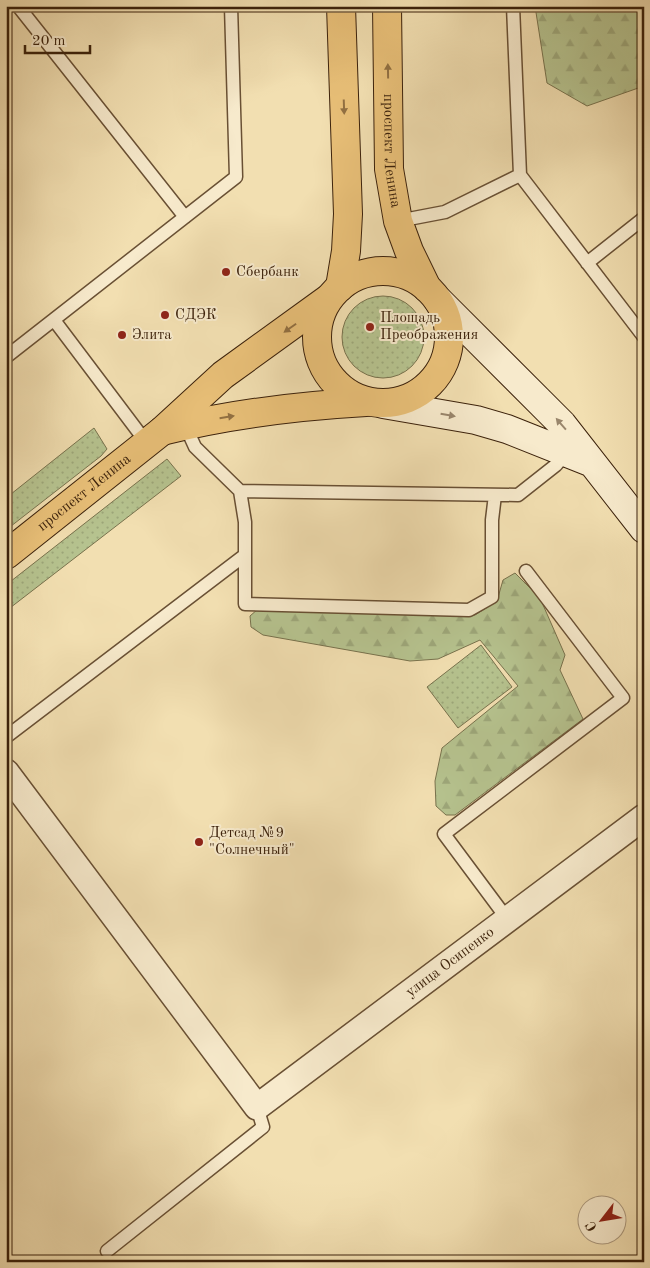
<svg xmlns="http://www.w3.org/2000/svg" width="650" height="1268" font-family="'Old Standard TT',serif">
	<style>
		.grass { fill: url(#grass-dots); stroke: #78724d }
		.forest { fill: url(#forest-firs); stroke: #78724d }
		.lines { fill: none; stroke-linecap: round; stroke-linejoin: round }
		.service-casing { stroke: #695034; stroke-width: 15 }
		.minor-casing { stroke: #695034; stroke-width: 28 }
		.secondary-casing { stroke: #3b210b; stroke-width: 30 }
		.primary-casing { stroke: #3b210b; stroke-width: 30 }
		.service { stroke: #f7eacc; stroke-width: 12 }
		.minor { stroke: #f7eacc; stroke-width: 25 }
		.secondary { stroke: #f7eacc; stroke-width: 28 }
		.primary { stroke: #e9c078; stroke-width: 28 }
		.oneway { fill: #927042 }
		.oneway2 { fill: #99866c }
		.poi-dot { fill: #8f2418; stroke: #f7eacc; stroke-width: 2 }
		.labels { text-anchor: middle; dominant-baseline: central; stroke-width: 4; stroke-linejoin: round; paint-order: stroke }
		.street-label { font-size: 15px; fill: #3b210b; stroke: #f7eacc }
		.poi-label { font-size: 15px; fill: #3b210b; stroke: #f7eacc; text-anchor: start }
	</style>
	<defs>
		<pattern id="grass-dots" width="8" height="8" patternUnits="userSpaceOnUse" patternTransform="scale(1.25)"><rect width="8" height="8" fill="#b6c38f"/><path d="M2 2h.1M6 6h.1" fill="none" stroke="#9da77a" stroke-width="1.8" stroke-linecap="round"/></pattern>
		<pattern id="forest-firs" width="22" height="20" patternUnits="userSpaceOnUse" patternTransform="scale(1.25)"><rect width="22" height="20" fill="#b6c38f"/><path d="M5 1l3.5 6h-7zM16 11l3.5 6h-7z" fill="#9da77a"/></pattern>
	</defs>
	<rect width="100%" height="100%" fill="#f2dfb1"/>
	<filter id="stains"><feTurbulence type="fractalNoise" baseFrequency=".004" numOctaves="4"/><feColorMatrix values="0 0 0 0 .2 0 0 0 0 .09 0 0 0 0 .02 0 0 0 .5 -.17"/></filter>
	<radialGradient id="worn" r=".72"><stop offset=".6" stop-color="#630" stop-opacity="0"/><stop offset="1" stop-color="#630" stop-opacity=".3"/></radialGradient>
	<!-- grass -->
	<path class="grass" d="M342 337a41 41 0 1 1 82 0a41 41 0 1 1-82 0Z
		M94,428L107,449L101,456L6,530V498Z
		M167,459L181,476L6,611V585Z
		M481,645L512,687L458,728L427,687Z"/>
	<!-- forest -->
	<path class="forest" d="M535,6H644V86L587,106L547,83Z
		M515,573L540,598L565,655L560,670L583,719L455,815H446L436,806L435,781L442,748L518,686L480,640L438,659L410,661L263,635L251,627L250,616L258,609L475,615L497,601L503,580Z"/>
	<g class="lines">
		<defs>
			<path id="service" d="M18,6L185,217
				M513,6L520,175L644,337
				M398,221L445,212L520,175
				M587,263L644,218
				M54,320L146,442
				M6,357L236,177L231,6
				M185,425L195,447L240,491
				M495,495L492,520V597L469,610L245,604V522L240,491L518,495L556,465L567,452
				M6,737L245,555
				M508,920L444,834L623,698L526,571
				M107,1251L263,1127L257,1107"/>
			<g id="minor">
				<path id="s1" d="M6,772L257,1107L644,817"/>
			</g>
			<path id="secondary" d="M438,300L562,424L644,529
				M383,404L476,420L507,429L590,462"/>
			<g id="primary">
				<path id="s2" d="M387,6L389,169L398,221L409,251L427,288"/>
				<circle cx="383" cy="337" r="66"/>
				<path d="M340,287L346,251L348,214L341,6"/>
				<path d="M162,431C229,414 297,406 366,402"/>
				<path id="s3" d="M6,555L162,431L223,375L328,299"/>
			</g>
		</defs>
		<!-- service casing -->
		<use href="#service" class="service-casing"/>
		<!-- minor casing -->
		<use href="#minor" class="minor-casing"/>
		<!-- secondary casing -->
		<use href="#secondary" class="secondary-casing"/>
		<!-- primary casing -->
		<use href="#primary" class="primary-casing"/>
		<!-- service -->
		<use href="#service" class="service"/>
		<!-- minor -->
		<use href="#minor" class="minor"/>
		<!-- secondary -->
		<use href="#secondary" class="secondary"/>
		<!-- primary -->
		<use href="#primary" class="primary"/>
	</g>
	<!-- one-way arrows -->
	<defs><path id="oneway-solid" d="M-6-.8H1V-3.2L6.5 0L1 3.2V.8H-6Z" transform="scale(1.25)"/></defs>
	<g class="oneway">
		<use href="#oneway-solid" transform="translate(388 71) rotate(-91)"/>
		<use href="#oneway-solid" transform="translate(344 107) rotate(88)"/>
		<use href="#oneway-solid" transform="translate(290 328) rotate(145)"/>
		<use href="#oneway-solid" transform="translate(227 417) rotate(-9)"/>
	</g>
	<g class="oneway2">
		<use href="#oneway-solid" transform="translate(448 415) rotate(10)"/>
		<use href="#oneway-solid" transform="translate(561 424) rotate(-131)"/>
	</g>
	<!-- markers -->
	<g class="poi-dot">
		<circle cx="226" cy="272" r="5"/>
		<circle cx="165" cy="315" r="5"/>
		<circle cx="370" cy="327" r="5"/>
		<circle cx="122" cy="335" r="5"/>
		<circle cx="199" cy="842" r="5"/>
	</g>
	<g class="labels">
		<!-- street labels -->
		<g class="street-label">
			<text stroke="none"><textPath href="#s2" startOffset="145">проспект Ленина</textPath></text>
			<text stroke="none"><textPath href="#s3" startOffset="100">проспект Ленина</textPath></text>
			<text stroke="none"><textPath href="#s1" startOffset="660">улица Осипенко</textPath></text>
		</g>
		<!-- poi labels -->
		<g class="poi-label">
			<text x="236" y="272">Сбербанк</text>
			<text x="175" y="315">СДЭК</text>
			<text x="380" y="318">Площадь<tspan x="380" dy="17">Преображения</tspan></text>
			<text x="132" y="335">Элита</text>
			<text x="209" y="833">Детсад №9<tspan x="209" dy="17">"Солнечный"</tspan></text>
		</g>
	</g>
	<!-- margin -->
	<rect width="650" height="1268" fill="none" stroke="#f2dfb1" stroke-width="25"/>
	<rect x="8" y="8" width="635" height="1253" fill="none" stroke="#3b210b" stroke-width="2.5"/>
	<rect x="12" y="12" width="625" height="1243" fill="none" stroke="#3b210b"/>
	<!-- north arrow -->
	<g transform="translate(602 1220) rotate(239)"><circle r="24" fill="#f7eacc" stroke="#ac9a7f"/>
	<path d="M0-4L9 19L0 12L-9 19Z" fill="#8f2418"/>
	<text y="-8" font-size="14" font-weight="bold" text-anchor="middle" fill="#3b210b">С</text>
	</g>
	<!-- scale -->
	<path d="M25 45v8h65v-8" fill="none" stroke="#3b210b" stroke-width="2.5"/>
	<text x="32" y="45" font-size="15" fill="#3b210b" stroke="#f7eacc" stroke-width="4" paint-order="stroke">20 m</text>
	<rect width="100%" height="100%" filter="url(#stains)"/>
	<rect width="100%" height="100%" fill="url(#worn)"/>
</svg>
